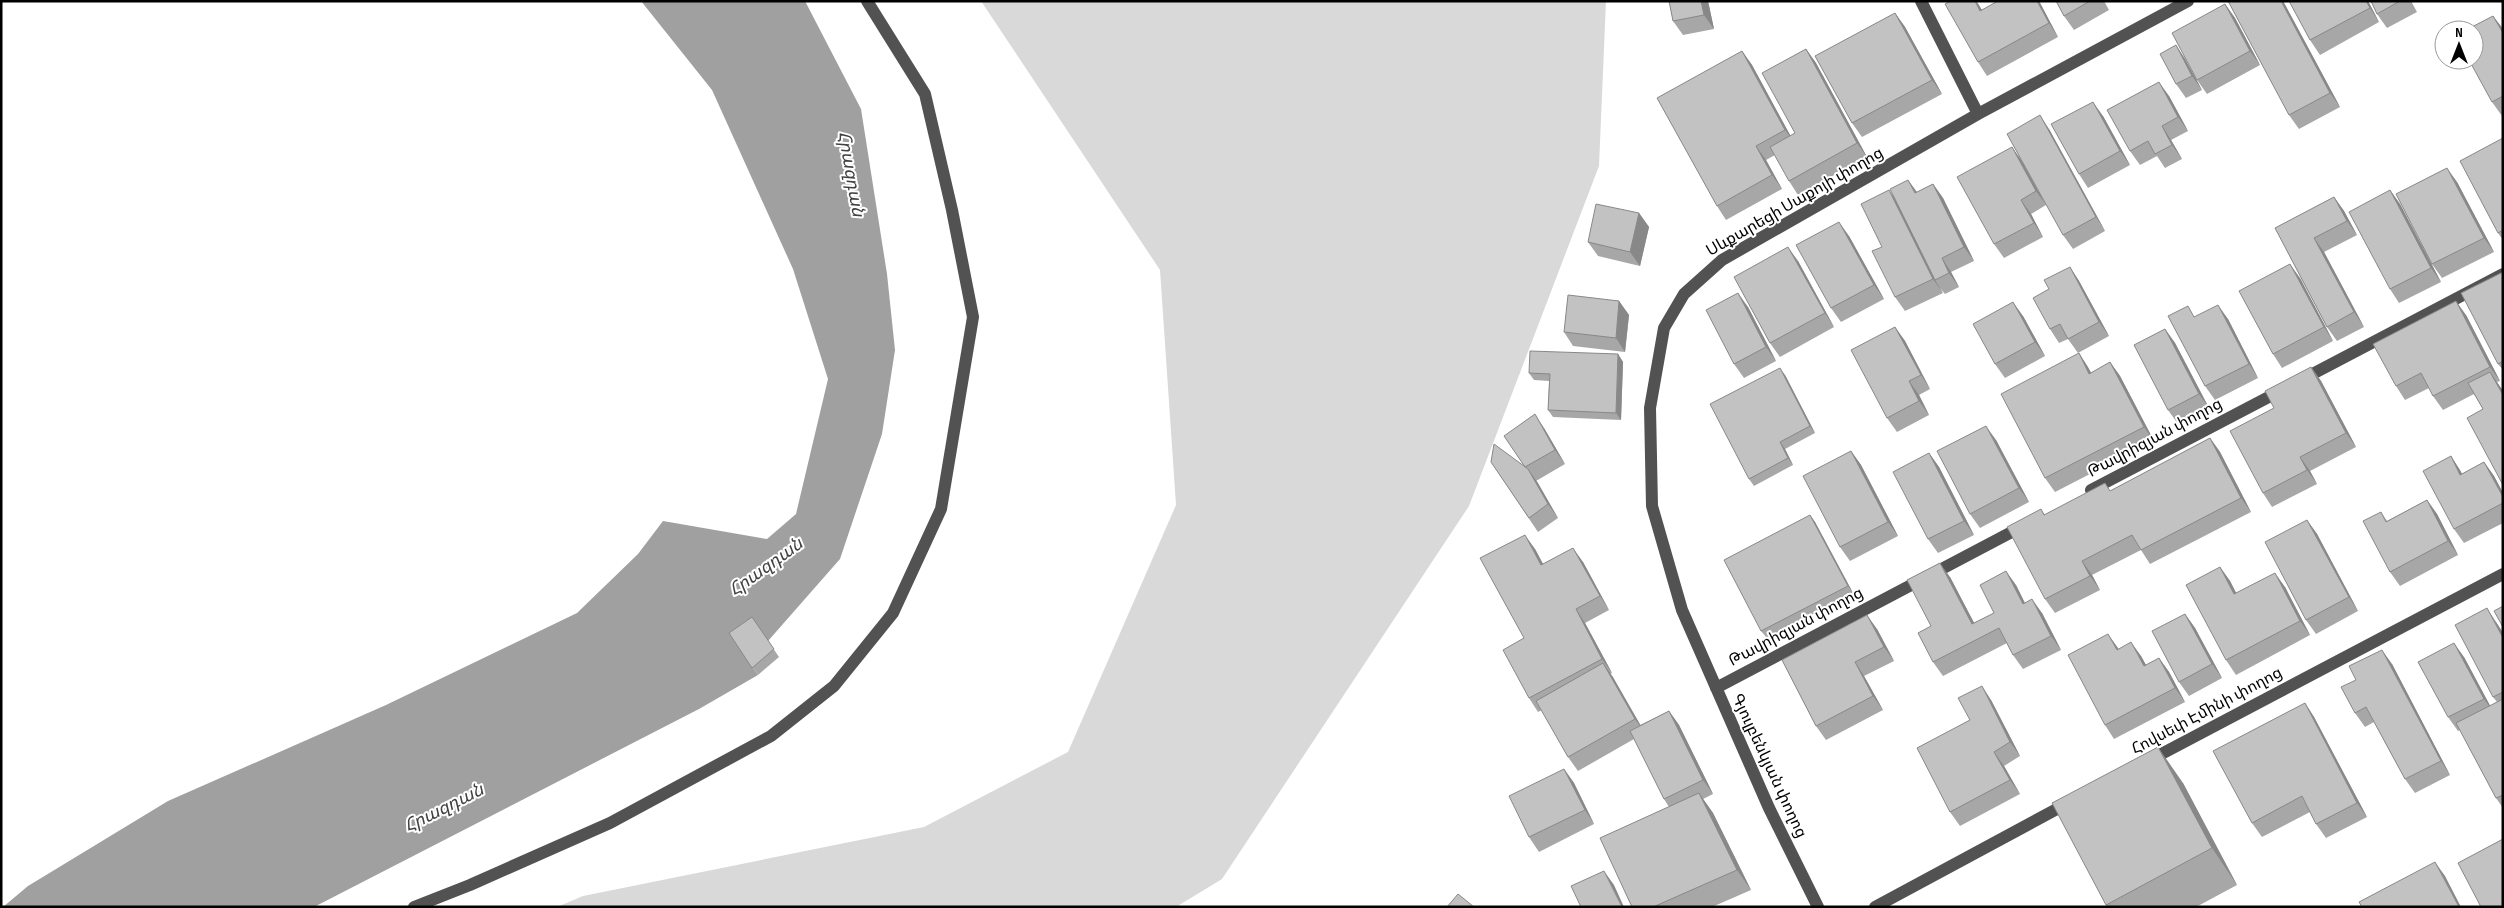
<svg xmlns="http://www.w3.org/2000/svg" width="2504" height="908" font-family="'Sofia Sans Condensed','Noto Sans Armenian',sans-serif">
	<style>
		.green { fill: #d9d9d9 }
		.water { fill: #a0a0a0 }
		.lines { fill: none; stroke-linecap: round; stroke-linejoin: round }
		.minor { stroke: #525252; stroke-width: 12 }
		.wall { fill: #a7a7a7 }
		.shaded-wall { fill: #888 }
		.building { fill: #c2c2c2; stroke: #888 }
		.labels { text-anchor: middle; dominant-baseline: central; stroke-width: 4; stroke-linejoin: round; paint-order: stroke }
		.street-label { font-size: 16px; fill: #000; stroke: #fff }
		.water-label { font-size: 18px; font-style: italic; fill: #414141; stroke: #fff }
	</style>
	<rect width="100%" height="100%" fill="#fff"/>
	<!-- green -->
	<path class="green" d="M981,1H1606L1599,166L1469,506L1222,879L1176,907H557L583,896L924,827L1068,752L1176,505L1160,270Z"/>
	<!-- water -->
	<path class="water" d="M641,1H805L861,109L887,274L895,350L882,434L840,559L768,641L734,640L758,675L699,709L314,907H3L28,886L168,801L386,705L577,613L638,554L663,521L767,539L796,514L828,379L793,269L712,90Z"/>
	<g class="lines">
		<!-- minor -->
		<path class="minor" d="M1921,1L1978,114
			M2301,380L2503,274
			M2091,490L2284,389
			M1716,688L2025,525
			M2148,761L2503,574
			M414,907L470,885L610,823L771,736L834,686L893,613L941,509L973,317L952,210L925,94L867,1
			M1818,907L1769,808L1682,610L1652,506L1650,408L1664,328L1684,294L1722,260L1978,114L2188,1
			M1875,907L2068,803"/>
	</g>
	<!-- wall -->
	<path class="wall" d="M1669,1H1708L1714,29L1683,35L1673,21Z
		M1951,1H1976L1982,10L2039,1L2058,37L1987,76L1978,62Z
		M2056,1H2104L2109,10L2074,30L2064,16Z
		M2283,1L2340,107L2299,129L2289,115Z
		M2368,1L2379,22L2320,55L2310,40Z
		M2371,1H2411L2417,12L2387,28L2377,14Z
		M2225,4L2235,18L2260,65L2207,94L2197,80Z
		M1895,13L1905,27L1942,94L1862,137L1852,123Z
		M2493,16L2503,29V115L2502,116L2492,102Z
		M2176,45L2185,59L2202,90L2186,98L2176,84Z
		M1806,49L1816,63L1867,157L1798,195L1789,181L1775,155L1766,160L1782,189L1726,220L1717,206L1742,51L1752,65L1790,136L1795,133Z
		M2169,96L2188,131L2171,140L2182,159L2165,168L2157,156L2140,165L2130,151Z
		M2103,116L2130,165L2088,188L2079,174Z
		M2049,129L2105,231L2073,249L2063,235Z
		M2503,138V240L2498,233Z
		M2012,147L2046,205L2031,214L2043,237L2004,258L1994,244Z
		M1908,180L1917,192L1933,184L1943,198L1974,261L1951,272L1959,287L1945,294L1940,288L1943,293L1905,311L1895,297L1882,247L1894,197Z
		M2457,182L2494,252L2442,278L2432,264Z
		M2390,190L2400,204L2441,282L2399,303L2390,289Z
		M2334,197L2344,211L2357,235L2324,252L2364,327L2337,341L2327,327L2275,228Z
		M1639,213L1649,227L1640,266L1598,256L1588,242Z
		M1849,236L1884,299L1841,322L1831,308Z
		M1798,261L1834,327L1780,357L1770,343Z
		M2070,267L2079,281L2109,336L2078,353L2068,339L2059,343L2050,329L2049,289Z
		M2503,272V370L2498,364Z
		M2300,278L2333,341L2282,368L2273,354Z
		M1619,301L1629,315L1625,352L1573,346L1564,332Z
		M1748,307L1776,361L1744,378L1734,364Z
		M2466,315L2500,381L2497,382L2503,391V485L2483,409L2474,394L2443,410L2433,396L2429,388L2405,400L2396,386Z
		M2023,316L2045,356L2005,378L1995,364Z
		M2195,317L2228,319L2258,378L2215,400L2205,386Z
		M1895,327L1905,341L1930,389L1919,395L1929,415L1897,432L1887,418Z
		M2165,329L2175,343L2209,408L2178,424L2168,410Z
		M2079,353L2091,373L2110,362L2120,376L2154,441L2055,492L2045,478Z
		M1618,354L1623,362L1621,420L1553,417L1548,410L1549,381L1534,380L1529,373Z
		M2311,367L2321,381L2356,447L2310,471L2317,484L2272,507L2263,493L2274,408Z
		M1785,375L1815,433L1785,449L1793,465L1754,486L1749,479Z
		M1544,428L1565,464L1536,481L1558,518L1538,532L1491,462L1525,467Z
		M2210,438L2220,452L2251,512L2150,564L2141,550L2092,575L2100,590L2055,613L2045,599L2041,509L2045,515L2111,491Z
		M1996,440L2029,502L1980,528L1970,514Z
		M1851,451L1861,465L1898,536L1850,561L1840,547Z
		M1929,453L1939,467L1974,535L1938,553L1928,539Z
		M2451,456L2462,474L2484,462L2494,476L2503,493V523L2464,543L2454,529Z
		M2427,500L2437,514L2458,555L2400,586L2390,572L2381,512L2387,521Z
		M1810,515L1815,522L1853,593L1767,638L1761,631Z
		M2307,520L2317,534L2358,611L2316,634L2306,620Z
		M1535,549L1543,564L1583,562L1609,610L1585,623L1612,673L1610,674L1640,725L1669,711L1679,725L1713,794L1703,799L1713,813L1751,890L1712,907H1632L1669,807L1664,799L1634,739L1578,771L1568,757L1542,710L1538,712L1529,698Z
		M2220,567L2230,581L2236,593L2285,587L2310,635L2236,675L2226,660Z
		M1950,577L1974,623L1994,613L2016,585L2025,603L2042,613L2061,650L2023,669L2013,655L2007,643L1943,676L1933,662L1931,626Z
		M2185,614L2195,628L2222,678L2189,696L2179,682Z
		M752,617L779,657L758,675L729,633Z
		M2496,622L2503,633V808L2496,798L2460,730L2458,731L2448,717L2464,657L2490,706L2497,702L2493,697Z
		M1877,629L1894,661L1864,676L1883,710L1826,740L1816,726L1782,660Z
		M2119,649L2141,656L2146,665L2159,658L2169,672L2185,702L2114,739L2105,725Z
		M2392,664L2450,775L2415,793L2405,779L2374,722L2365,727L2355,713Z
		M1991,700L2020,756L2004,766L2020,794L1960,826L1950,812L1970,720Z
		M2305,703L2314,717L2367,817L2326,838L2316,824L2310,812L2262,837L2252,823Z
		M1564,769L1574,783L1594,824L1539,852L1529,837Z
		M2183,783L2237,885L2196,907H2107L2106,905Z"/>
	<!-- shaded-wall -->
	<path class="shaded-wall" d="M1701,1H1708L1714,29L1704,15Z
		M1975,1H1976L1979,5L1990,25L1980,11Z
		M2037,1H2039L2058,37L2049,23Z
		M2281,1H2283L2340,107L2330,93Z
		M2366,1H2368L2379,22L2370,8Z
		M2225,4L2235,18L2260,65L2250,51Z
		M1895,13L1905,27L1942,94L1932,80Z
		M2493,16L2503,29V33Z
		M2176,45L2185,59L2202,90L2192,76Z
		M1806,49L1816,63L1867,157L1857,143Z
		M1742,51L1752,65L1795,144L1785,130Z
		M2159,82L2169,96L2188,131L2178,117Z
		M2093,102L2103,116L2130,165L2120,151Z
		M2040,115L2049,129L2105,231L2096,217Z
		M2162,126L2171,140L2182,159L2172,145Z
		M1756,146L1766,160L1782,189L1772,175Z
		M2012,147L2022,161L2046,205L2036,191Z
		M2447,168L2457,182L2494,252L2484,238Z
		M1908,180L1918,194L1915,193Z
		M1933,184L1943,198L1974,261L1964,247Z
		M1889,190L1899,204L1935,280L1943,293L1933,279Z
		M2390,190L2400,204L2441,282L2431,268Z
		M2334,197L2344,211L2357,235L2347,221Z
		M2021,200L2031,214L2043,237L2034,223Z
		M1639,213L1649,227L1640,266L1630,252Z
		M1839,222L1849,236L1884,299L1874,285Z
		M2314,238L2324,252L2364,327L2354,312Z
		M1788,247L1798,261L1834,327L1825,313Z
		M1942,258L1951,272L1959,287L1949,273Z
		M2290,264L2300,278L2333,341L2324,327Z
		M2070,267L2079,281L2109,336L2099,322Z
		M1738,293L1748,307L1776,361L1766,347Z
		M1619,301L1629,315L1625,352L1616,338Z
		M2456,301L2466,315L2500,381L2490,367Z
		M2013,302L2023,316L2045,356L2035,342Z
		M2218,305L2228,319L2258,378L2249,364Z
		M1895,327L1905,341L1930,389L1921,375Z
		M2165,329L2175,343L2209,408L2199,394Z
		M2079,353L2088,367L2099,388L2089,374Z
		M1618,354L1623,362L1621,420L1616,413Z
		M2110,362L2120,376L2154,441L2144,427Z
		M2311,367L2321,381L2356,447L2346,433Z
		M1780,368L1785,375L1815,433L1810,426Z
		M2490,372L2503,391V395Z
		M1909,381L1919,395L1929,415L1919,401Z
		M1535,414L1544,428L1565,464L1555,450Z
		M1986,426L1996,440L2029,502L2019,488Z
		M2210,438L2220,452L2251,512L2241,498Z
		M1780,442L1785,449L1793,465L1788,458Z
		M1851,451L1861,465L1898,536L1888,522Z
		M1929,453L1939,467L1974,535L1964,521Z
		M2451,456L2460,470L2470,489L2460,475Z
		M2300,457L2310,471L2317,484L2307,470Z
		M2484,462L2494,476L2503,493V497Z
		M1528,469L1538,483L1558,518L1548,504Z
		M2427,500L2437,514L2458,555L2448,541Z
		M1810,515L1815,522L1853,593L1848,586Z
		M2307,520L2317,534L2358,611L2349,597Z
		M1525,535L1535,549L1551,579L1541,565Z
		M1573,548L1583,562L1609,610L1600,596Z
		M2082,561L2092,575L2100,590L2090,576Z
		M1940,563L1950,577L1982,638L1972,624Z
		M2220,567L2230,581L2244,608L2234,594Z
		M2006,571L2016,585L2032,618L2023,604Z
		M2275,573L2285,587L2310,635L2300,621Z
		M2032,599L2042,613L2061,650L2051,636Z
		M2487,608L2496,622L2503,633V638Z
		M1576,609L1585,623L1612,673L1602,659Z
		M2185,614L2195,628L2222,678L2212,664Z
		M1867,615L1877,629L1894,661L1884,647Z
		M2108,634L2118,648L2127,664L2117,650Z
		M2131,642L2141,656L2154,680L2144,666Z
		M2454,643L2464,657L2494,713L2484,699Z
		M2382,650L2392,664L2450,775L2441,761Z
		M2159,658L2169,672L2185,702L2175,688Z
		M1855,662L1864,676L1883,710L1873,696Z
		M1603,663L1613,677L1645,733L1635,719Z
		M1982,686L1991,700L2020,756L2010,742Z
		M2305,703L2314,717L2367,817L2357,803Z
		M1669,711L1679,725L1713,794L1703,780Z
		M2158,747L2183,783L2237,885L2212,848Z
		M1994,752L2004,766L2020,794L2010,780Z
		M1564,769L1574,783L1594,824L1585,810Z
		M1699,793L1713,813L1751,890L1737,870Z
		M2435,862L2445,876L2461,907H2459Z
		M1604,871L1614,885L1624,907H1622Z"/>
	<!-- building -->
	<path class="building" d="M1669,1H1701L1704,15L1673,21Z
		M1951,1H1975L1980,11L1998,1H2037L2049,23L1978,62L1945,4Z
		M2056,1H2090L2064,16Z
		M2228,1H2281L2330,93L2289,115Z
		M2289,1H2366L2370,8L2310,40Z
		M2371,1H2400L2377,14Z
		M2225,4L2250,51L2197,80L2172,33Z
		M1895,13L1932,80L1852,123L1815,56Z
		M2493,16L2503,33V96L2492,102L2469,60H2474V30H2466Z
		M2176,45L2192,76L2176,84L2160,54Z
		M1806,49L1857,143L1789,181L1770,147L1795,133L1762,73Z
		M1742,51L1785,130L1756,146L1772,175L1717,206L1657,98Z
		M2159,82L2178,117L2162,126L2172,145L2155,154L2148,141L2130,151L2107,110Z
		M2093,102L2120,151L2079,174L2051,124Z
		M2040,115L2096,217L2063,235L2007,134Z
		M2503,138V230L2498,233L2460,161Z
		M2012,147L2036,191L2021,200L2034,223L1994,244L1957,177Z
		M2447,168L2484,238L2432,264L2396,194Z
		M1908,180L1915,193L1933,184L1964,247L1942,258L1949,273L1935,280L1890,189Z
		M1889,190L1933,279L1895,297L1872,251L1882,247L1861,204Z
		M2390,190L2431,268L2390,289L2349,212Z
		M2334,197L2347,221L2314,238L2354,312L2327,327L2275,228Z
		M1596,204L1639,213L1630,252L1588,242Z
		M1839,222L1874,285L1831,308L1796,245Z
		M1788,247L1825,313L1770,343L1734,277Z
		M2290,264L2324,327L2273,354L2239,291Z
		M2070,267L2099,322L2068,339L2060,324L2050,329L2033,298L2049,289L2044,280Z
		M2503,272V361L2498,364L2461,293Z
		M1738,293L1766,347L1734,364L1706,310Z
		M1568,295L1619,301L1616,338L1564,332Z
		M2456,301L2490,367L2433,396L2421,373L2396,386L2373,344Z
		M2013,302L2035,342L1995,364L1973,324Z
		M2218,305L2249,364L2205,386L2168,316L2188,306L2194,317Z
		M1895,327L1921,375L1909,381L1919,401L1887,418L1851,350Z
		M2165,329L2199,394L2168,410L2134,345Z
		M1530,351L1618,354L1616,413L1548,410L1550,374L1529,373Z
		M2079,353L2089,374L2110,362L2144,427L2045,478L2001,394Z
		M2311,367L2346,433L2300,457L2307,470L2263,493L2230,431L2274,408L2265,391Z
		M1780,368L1810,426L1780,442L1788,458L1749,479L1710,404Z
		M2490,372L2503,395V485L2467,418L2483,409L2468,383Z
		M1535,414L1555,450L1525,467L1504,436Z
		M1986,426L2019,488L1970,514L1937,451Z
		M2210,438L2241,498L2141,550L2132,535L2082,561L2090,576L2045,599L2007,527L2041,509L2044,515L2105,483L2110,491Z
		M1494,444L1528,469L1548,504L1529,518L1491,462Z
		M1851,451L1888,522L1840,547L1803,476Z
		M1929,453L1964,521L1928,539L1893,472Z
		M2451,456L2460,475L2484,462L2503,497V503L2454,529L2423,471Z
		M2427,500L2448,541L2390,572L2363,521L2381,512L2386,522Z
		M1810,515L1848,586L1761,631L1724,560Z
		M2307,520L2349,597L2306,620L2265,542Z
		M1525,535L1541,565L1573,548L1600,596L1576,609L1602,659L1529,698L1503,650L1524,638L1480,558Z
		M1940,563L1972,624L1994,613L1980,585L2006,571L2023,604L2032,599L2051,636L2013,655L1999,628L1933,662L1918,633L1931,626L1907,580Z
		M2220,567L2234,594L2275,573L2300,621L2226,660L2186,585Z
		M2503,606V627L2494,611Z
		M2487,608L2503,638V692L2493,697L2455,625Z
		M2185,614L2212,664L2179,682L2152,631Z
		M1867,615L1884,647L1855,662L1873,696L1816,726L1782,660Z
		M752,617L774,649L752,668L729,633Z
		M2108,634L2117,650L2131,642L2144,666L2159,658L2175,688L2105,725L2068,655Z
		M2454,643L2484,699L2448,717L2418,662Z
		M2382,650L2441,761L2405,779L2366,707L2355,713L2341,687L2356,680L2349,666Z
		M1603,663L1635,719L1568,757L1536,701Z
		M1982,686L2010,742L1994,752L2010,780L1950,812L1917,748L1970,720L1958,698Z
		M2503,699V795L2496,798L2456,723Z
		M2305,703L2357,803L2316,824L2302,796L2252,823L2213,751Z
		M1669,711L1703,780L1664,799L1630,731Z
		M2158,747L2212,848L2106,905L2052,803Z
		M1564,769L1585,810L1529,837L1509,796Z
		M1699,793L1737,870L1653,907H1632L1600,838Z
		M2503,839V907H2481L2458,863Z
		M2435,862L2459,907H2362L2359,902Z
		M1604,871L1622,907H1581L1571,886Z
		M1458,894L1474,907H1447Z"/>
	<g class="labels">
		<!-- street labels -->
		<g class="street-label">
			<text transform="translate(1795 202) rotate(-30)">Սևքարեցի Սաքոյի փողոց</text>
			<text transform="translate(2155 438) rotate(-28)">Թավրիզյան փողոց</text>
			<text transform="translate(1796 627) rotate(-28)">Թավրիզյան փողոց</text>
			<text transform="translate(2207 711) rotate(-28)">Հովսեփ Էմինի փողոց</text>
			<text transform="translate(1769 766) rotate(65)">Գյուլբենկյան փողոց</text>
		</g>
		<!-- water labels -->
		<g class="water-label">
			<text transform="translate(851 174) rotate(80)">Հրազդան</text>
			<text transform="translate(766 567) rotate(-36)">Հրազդան</text>
			<text transform="translate(444 808) rotate(-27)">Հրազդան</text>
		</g>
	</g>
	<!-- border -->
	<rect width="2504" height="908" fill="none" stroke="#000000" stroke-width="5"/>
	<!-- north arrow -->
	<g transform="translate(2459 45)"><circle r="24" fill="#ffffff" stroke="#999999"/>
	<path d="M0-4L9 19L0 12L-9 19Z" fill="#000000"/>
	<text y="-8" font-size="14" font-weight="bold" text-anchor="middle" fill="#000000">N</text>
	</g>
</svg>
